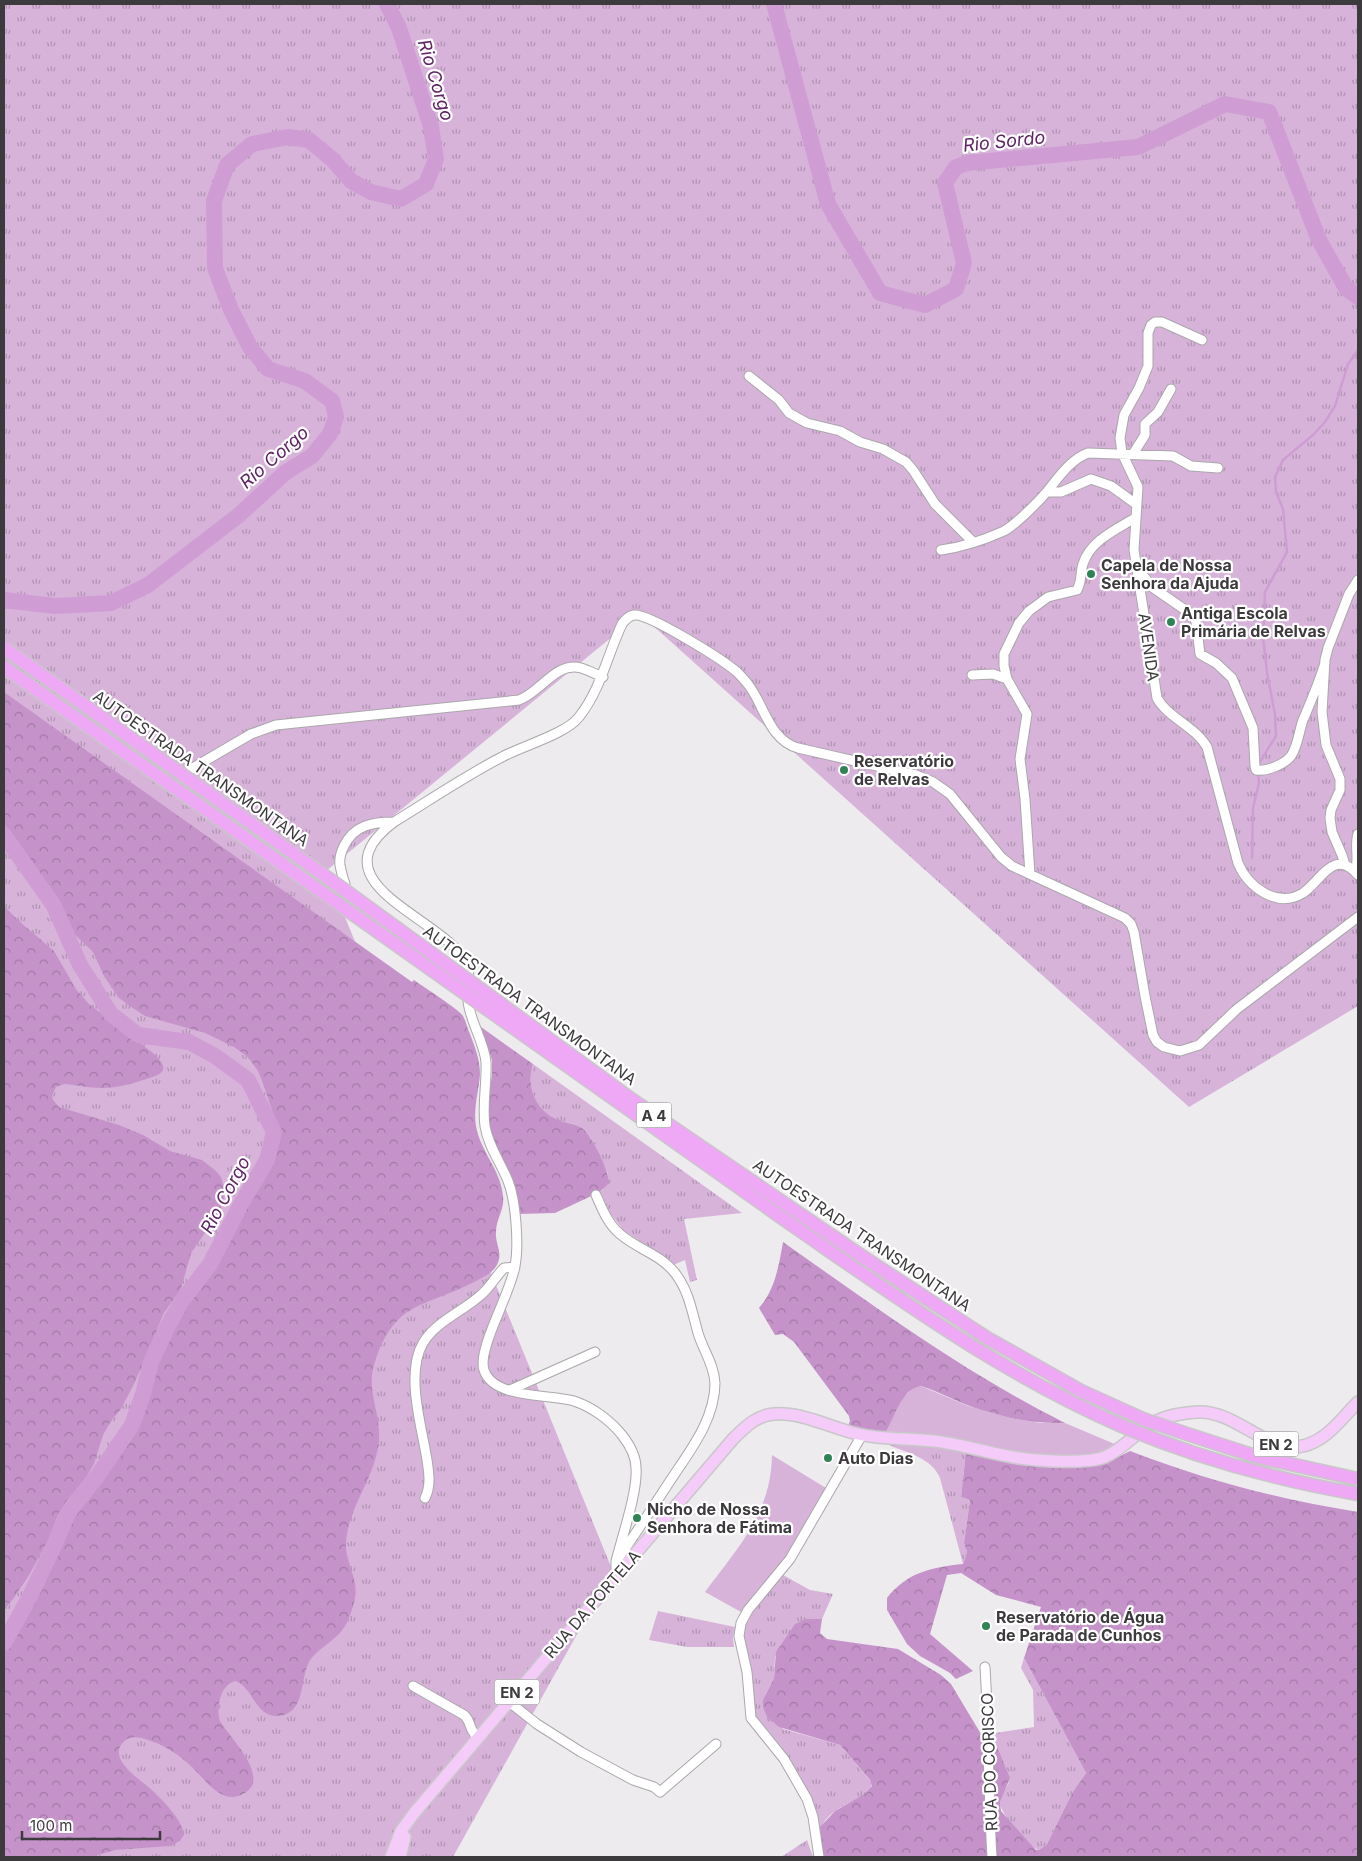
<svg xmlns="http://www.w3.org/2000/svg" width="1362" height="1861" font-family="Inter,sans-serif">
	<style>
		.grass { fill: url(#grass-tufts) }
		.forest { fill: url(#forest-crowns) }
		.garden { fill: #d7b3da }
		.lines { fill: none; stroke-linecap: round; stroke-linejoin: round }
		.stream { stroke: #cf9dd4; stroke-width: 2.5 }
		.river { stroke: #cf9dd4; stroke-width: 16 }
		.minor-casing { stroke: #aba7ab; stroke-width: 11 }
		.major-casing { stroke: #c8c8c8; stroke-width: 14 }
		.minor { stroke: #fff; stroke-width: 9 }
		.major { stroke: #f5cbf9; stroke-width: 11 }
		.highway-bridge-casing { stroke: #c8c8c8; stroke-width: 15; stroke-linecap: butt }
		.highway-bridge { stroke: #eea8f5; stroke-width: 12 }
		.poi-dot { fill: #308355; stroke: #fff; stroke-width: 2 }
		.labels { text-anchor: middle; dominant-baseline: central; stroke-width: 4.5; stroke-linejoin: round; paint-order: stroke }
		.shield { fill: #fff; stroke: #767576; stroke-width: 1 }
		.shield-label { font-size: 15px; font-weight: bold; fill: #3c3a3c }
		.poi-label { font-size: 16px; font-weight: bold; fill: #3c3a3c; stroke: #fff; text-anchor: start }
		.street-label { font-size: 16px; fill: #3c3a3c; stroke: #fff }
		.water-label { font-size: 18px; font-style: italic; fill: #5f2366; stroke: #fff }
	</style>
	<defs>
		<pattern id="grass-tufts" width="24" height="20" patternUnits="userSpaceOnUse" patternTransform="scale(1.25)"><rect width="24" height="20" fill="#d7b3da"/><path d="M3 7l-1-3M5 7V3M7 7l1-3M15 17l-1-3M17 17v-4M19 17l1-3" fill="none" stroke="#b093b2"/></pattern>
		<pattern id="forest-crowns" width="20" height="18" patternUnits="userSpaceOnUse" patternTransform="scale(1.25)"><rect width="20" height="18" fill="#c593ca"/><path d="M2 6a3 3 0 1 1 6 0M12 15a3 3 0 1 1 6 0" fill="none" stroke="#a179a5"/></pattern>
	</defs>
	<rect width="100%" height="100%" fill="#eeebef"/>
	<!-- grass -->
	<path class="grass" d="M4,4H1358V1006L1189,1107L640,614L326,871L491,1272L493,1270L491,1273L614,1574L590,1611L453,1857H4Z
		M533,1064L742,1213L684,1219L697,1280L690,1282L685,1260L671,1266L657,1253L623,1230L610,1213L600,1192L603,1190L608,1174C603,1161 593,1138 583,1129C576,1123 566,1123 557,1120C535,1112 526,1085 533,1064Z
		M889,1442L938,1447L966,1452L961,1497L970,1500L964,1543L967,1552L963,1564L940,1478C932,1458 907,1453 889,1445Z
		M783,1575L810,1590L833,1594L822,1619H806L775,1657L774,1678L765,1696L783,1729L840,1745L872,1783L870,1791C854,1802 825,1810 820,1831L815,1807L811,1798L755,1720L742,1629L751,1612L767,1591Z
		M658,1611L735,1627L733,1638L734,1647H687L649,1640Z
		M1024,1658L1086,1773L1072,1793L1047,1844L1039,1850C1030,1849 1000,1813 1000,1803C1000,1796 1006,1789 1009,1782L996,1745L993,1744L995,1733L1034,1727L1033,1690L1021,1668Z
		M807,1840L813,1857H781Z"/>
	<!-- forest -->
	<path class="forest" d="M4,692L412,982L414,980C423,987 459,1009 463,1016C466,1021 467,1028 470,1034C475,1047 480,1060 480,1074C479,1091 473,1109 476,1126C480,1151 501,1170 503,1196C505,1209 496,1219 496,1232C495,1246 505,1254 495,1268C489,1275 480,1279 472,1283C423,1308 395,1301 375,1362C365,1390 381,1411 379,1440C376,1477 349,1505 346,1542C345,1555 351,1566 354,1579C358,1593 354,1606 348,1620C339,1642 317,1646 308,1664C300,1682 305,1715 277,1716C255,1716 253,1688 236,1681C220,1684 216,1708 220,1721C230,1738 273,1779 243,1794C236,1798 228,1798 221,1794C210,1788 202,1777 193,1768C180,1755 163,1744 145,1739C136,1736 127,1736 121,1745C110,1762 143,1781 153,1791C164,1802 182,1819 184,1835L180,1841L170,1846L115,1850L91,1857H4V1653L32,1608L45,1572L71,1516L127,1441L142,1418L151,1391L159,1352L167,1332L218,1258L257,1186L265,1159L273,1122L272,1110L262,1081L258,1071L248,1057L234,1047L205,1033L145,1016L128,1005L118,997L104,976L93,952L74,934L60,908L4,824Z
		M4,906L19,921L54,951L76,989L89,1004L153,1053C175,1073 158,1075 140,1081C127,1085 116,1088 102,1088C89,1088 77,1085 64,1084L56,1087L52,1096L53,1100L59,1107L119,1125L143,1135L170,1151L202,1160L216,1171L221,1177L225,1191L224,1198L219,1213L191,1253L181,1289L164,1313L135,1382L121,1409L111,1421L103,1435L94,1464L85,1479L66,1502L58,1515L48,1541L28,1577L13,1599L4,1610Z
		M481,1027L533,1064C526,1085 535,1110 556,1119C565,1123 574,1123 582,1128C592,1136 609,1169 609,1183L600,1192L555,1213L518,1214L490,1128L488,1106L492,1074V1060Z
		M783,1242C874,1306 965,1373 1065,1423C1032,1424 999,1418 967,1405C952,1399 937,1391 921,1386L908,1392L886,1432L848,1426L850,1421L849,1416L794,1342L783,1334L775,1335L759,1308C775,1290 779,1265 783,1242Z
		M1130,1451C1206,1480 1277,1499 1358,1512V1857H996L991,1750L993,1744L997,1747L1010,1778L1000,1802L1001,1811L1036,1850H1039L1047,1844L1072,1793L1086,1773L1024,1658L1041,1607L996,1595L961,1573L947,1575L930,1634L973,1671L956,1679L950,1673L920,1656L907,1644L887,1610V1598C907,1572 933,1567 963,1564L967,1552L964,1543L970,1500L961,1497L966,1452L1013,1463L1079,1466L1106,1463Z
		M806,1619H822L820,1633L827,1639L898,1649L941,1675L951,1684L984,1739L987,1857H822L820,1827L835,1811L866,1793L872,1786L870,1780L840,1745L779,1727L767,1717L763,1707V1700L774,1678L776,1652L795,1624Z"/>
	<!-- garden -->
	<path class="garden" d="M921,1386L968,1406L1011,1418L1040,1423H1065L1117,1445C1064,1471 1005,1448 951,1438C930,1434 908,1433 886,1432C894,1418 902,1388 921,1386Z
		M772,1455L826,1488L785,1561L741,1612L705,1592C738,1547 771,1514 772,1455Z"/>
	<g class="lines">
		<!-- stream -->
		<path class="stream" d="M1258,765L1276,736L1275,714L1267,673L1263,636L1265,592L1287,552L1283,509L1276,492L1275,477L1283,460L1313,435L1325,422L1335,406L1348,364L1358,350
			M1252,858L1253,808L1259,783L1258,773"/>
		<!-- river -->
		<path class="river" d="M774,4L828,204L880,293L925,305L956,289L964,263L945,183L956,167L968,163L1138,147L1225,104L1269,112L1319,240L1346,288L1358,297
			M4,600L55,606L111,603L148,585L239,515L286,472L312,456L330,434L336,417L332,401L305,381L268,369L250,347L231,310L215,268L214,201L227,165L252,144L288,137L309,140L333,160L351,181L371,192L401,199L426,184L436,159L431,127L399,28L387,4
			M4,835L54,906L80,965L111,1014L138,1035L189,1042L215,1056L248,1080L274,1132L267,1160L241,1204L210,1264L181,1302L168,1326L151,1362L143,1394L132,1425L98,1475L68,1513L54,1546L29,1598L4,1643"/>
		<defs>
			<path id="minor" d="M1202,340L1162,322H1155L1151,325L1148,333V366L1139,388L1124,415L1120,438L1122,453L1138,487L1134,550L1157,698C1168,718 1195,726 1207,747L1238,863C1248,887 1277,909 1303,893C1321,881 1334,847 1358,875
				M749,376L779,400L789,413L807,423L840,431L860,442L883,449L906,462L913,470L935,504L973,542
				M1133,454L1145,435V424L1158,412L1171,389
				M1047,492H1061L1091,479L1111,486L1136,504
				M941,550C963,547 984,540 1004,531C1014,526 1036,504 1044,495C1057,480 1069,460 1088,453L1173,456L1191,466L1218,468
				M1139,570L1152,587L1194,616L1196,622L1200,654L1216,663L1232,678L1253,728L1255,766L1256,770C1266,772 1285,764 1291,756C1298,746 1299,731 1303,720C1311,701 1319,683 1325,663
				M972,675L993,674L1007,679
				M191,769L251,734L276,725L519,700C540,693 556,661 581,668C588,670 595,674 603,677
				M1345,865L1342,855L1332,832L1330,818L1331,810L1340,790V779L1326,745L1322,712L1325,660L1328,648L1349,594L1358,580
				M1355,871C1360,859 1354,846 1358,834
				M1030,874L1025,799L1020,759L1027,714L1007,679L1004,666V654L1019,623L1029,611L1048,597L1077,590C1082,582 1080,573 1083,564C1090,541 1115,530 1135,518
				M345,884C343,878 341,871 340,865C339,858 341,852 344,846C354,825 373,822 394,822
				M596,1195C602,1209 608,1224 620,1234C637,1249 660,1254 675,1273C689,1291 692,1312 698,1333C703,1350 714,1364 715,1383C715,1420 689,1452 670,1481C653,1507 637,1532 619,1557
				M510,1390L595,1352
				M425,1498C431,1486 429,1473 427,1460C422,1427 405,1374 423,1343C436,1321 464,1311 482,1294C490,1287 496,1276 504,1268L515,1267
				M619,1572L616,1568V1561C622,1537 638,1491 636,1468C636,1456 629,1444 622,1435C610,1420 592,1407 574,1401C550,1394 493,1399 484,1370C477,1349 511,1293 515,1266C519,1245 516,1201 508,1181C501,1163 488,1146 485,1126C482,1105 487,1084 486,1062C484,1041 470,1022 468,1001C467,991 470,980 468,969C458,921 307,887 394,822C430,800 465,776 502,757C522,746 566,734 579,717C601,689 607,656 622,624C625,620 628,616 634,615C649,613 723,660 737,672C742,677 746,681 750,687C765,708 770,740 798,748L916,775L933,782L950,794L1001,857L1012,866L1125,918L1131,924L1134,932L1145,996L1153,1035L1157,1042L1164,1047L1180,1051L1199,1045L1237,1009L1358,917
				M985,1667C989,1731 988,1794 992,1857
				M413,1686L464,1715C472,1722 468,1730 478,1737
				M508,1701L537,1724L581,1752L633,1780L654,1787L660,1792L716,1744
				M819,1857L813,1817L807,1799L784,1759L751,1718L747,1672L739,1636L741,1623L748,1610L790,1559L862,1435"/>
			<path id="major" d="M391,1857L401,1831L415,1812L733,1439C745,1427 757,1415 774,1414C803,1412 831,1428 858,1434C883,1440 909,1438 934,1441C962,1444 990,1454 1019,1458C1039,1461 1087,1464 1105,1457C1121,1450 1133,1436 1148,1426C1162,1416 1181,1413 1198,1412C1240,1410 1273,1463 1314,1442C1331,1434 1345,1415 1358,1402
				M400,1857L405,1837"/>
		</defs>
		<!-- minor casing -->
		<use href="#minor" class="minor-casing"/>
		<!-- major casing -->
		<use href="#major" class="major-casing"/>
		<!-- minor -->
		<use href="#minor" class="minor"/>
		<!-- major -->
		<use href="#major" class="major"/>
		<defs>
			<path id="highway-bridge" d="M4,648L342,888L631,1099L863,1257L987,1338L1081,1391L1143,1419L1187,1434L1258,1457L1358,1479
				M4,667L792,1225C898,1298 1004,1375 1122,1426C1197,1458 1278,1480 1358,1494"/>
		</defs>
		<!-- highway-bridge casing -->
		<use href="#highway-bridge" class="highway-bridge-casing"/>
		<!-- highway-bridge -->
		<use href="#highway-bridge" class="highway-bridge"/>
	</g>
	<!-- markers -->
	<g class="poi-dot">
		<circle cx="1091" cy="574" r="5"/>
		<circle cx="1171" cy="622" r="5"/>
		<circle cx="844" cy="770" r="5"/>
		<circle cx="828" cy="1458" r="5"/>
		<circle cx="637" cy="1518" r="5"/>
		<circle cx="986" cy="1626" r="5"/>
	</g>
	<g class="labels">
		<!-- shield labels -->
		<g class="shield">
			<rect x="636.5" y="1102.5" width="35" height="25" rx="4"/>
			<rect x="1253.5" y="1431.5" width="45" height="25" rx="4"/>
			<rect x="494.5" y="1679.5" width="45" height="25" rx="4"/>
		</g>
		<g class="shield-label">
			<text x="654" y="1115">A 4</text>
			<text x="1276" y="1444">EN 2</text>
			<text x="517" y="1692">EN 2</text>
		</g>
		<!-- poi labels -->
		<g class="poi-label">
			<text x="1101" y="565">Capela de Nossa<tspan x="1101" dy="18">Senhora da Ajuda</tspan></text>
			<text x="1181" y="613">Antiga Escola<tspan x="1181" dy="18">Primária de Relvas</tspan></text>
			<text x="854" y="761">Reservatório<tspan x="854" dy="18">de Relvas</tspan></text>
			<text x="838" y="1458">Auto Dias</text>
			<text x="647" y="1509">Nicho de Nossa<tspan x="647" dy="18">Senhora de Fátima</tspan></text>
			<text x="996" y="1617">Reservatório de Água<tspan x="996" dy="18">de Parada de Cunhos</tspan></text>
		</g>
		<!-- street labels -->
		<g class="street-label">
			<text transform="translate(1149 647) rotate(82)">AVENIDA</text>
			<text transform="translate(201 768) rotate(35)">AUTOESTRADA TRANSMONTANA</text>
			<text transform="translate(530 1005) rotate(36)">AUTOESTRADA TRANSMONTANA</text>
			<text transform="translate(862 1235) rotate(34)">AUTOESTRADA TRANSMONTANA</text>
			<text transform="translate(592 1604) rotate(-49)">RUA DA PORTELA</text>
			<text transform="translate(989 1762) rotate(-92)">RUA DO CORISCO</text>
		</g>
		<!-- water labels -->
		<g class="water-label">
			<text transform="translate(436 80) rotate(73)">Rio Corgo</text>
			<text transform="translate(1004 141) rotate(-6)">Rio Sordo</text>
			<text transform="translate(274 457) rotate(-41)">Rio Corgo</text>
			<text transform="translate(225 1195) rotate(-62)">Rio Corgo</text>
		</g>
	</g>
	<!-- border -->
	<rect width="1362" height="1861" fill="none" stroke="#3c3a3c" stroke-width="10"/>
	<!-- scale -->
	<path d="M22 1831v8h138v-8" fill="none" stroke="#3c3a3c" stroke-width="2.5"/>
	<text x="30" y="1831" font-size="15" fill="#3c3a3c" stroke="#ffffff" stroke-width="4" paint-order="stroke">100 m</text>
</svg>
